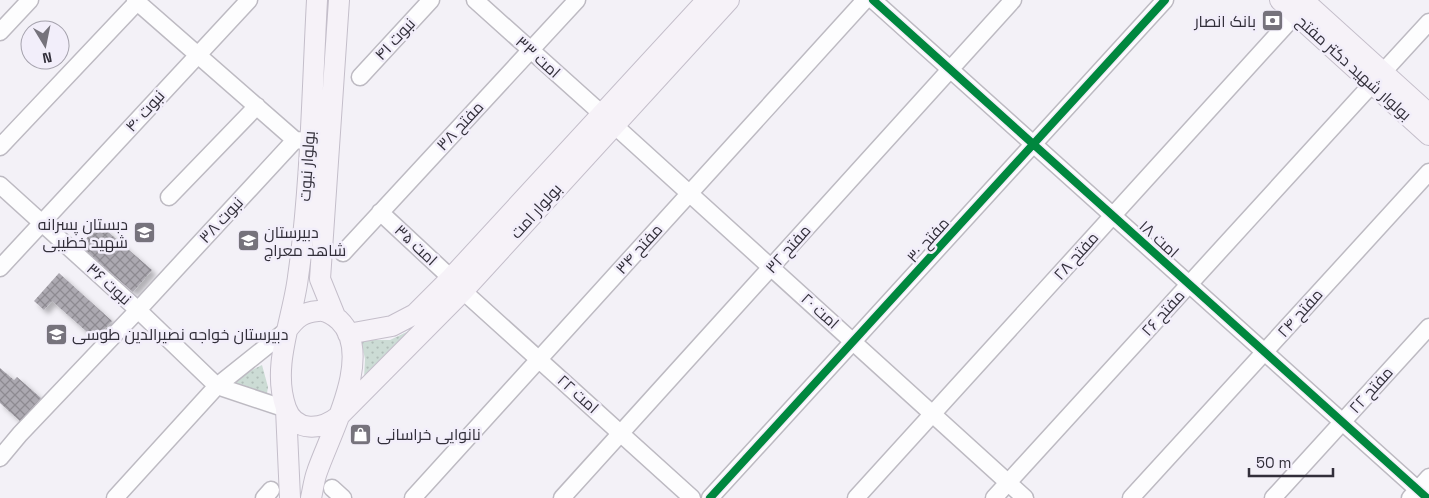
<svg xmlns="http://www.w3.org/2000/svg" width="1429" height="498" font-family="'Space Grotesk',Cairo,sans-serif">
	<style>
		.green { fill: url(#green-dots) }
		.building { fill: url(#building-cross-hatch); filter: url(#shadow) }
		.lines { fill: none; stroke-linecap: round; stroke-linejoin: round }
		.minor-casing { stroke: #bdbac2; stroke-width: 19 }
		.major-casing { stroke: #c4beca; stroke-width: 22 }
		.minor { stroke: #fdfdfe; stroke-width: 16 }
		.major { stroke: #f6f2f8; stroke-width: 20 }
		.cycleway-casing { stroke: #f2eefa; stroke-width: 11 }
		.cycleway { stroke: #00873e; stroke-width: 8 }
		.labels { text-anchor: middle; dominant-baseline: central; stroke-width: 5; stroke-linejoin: round; paint-order: stroke }
		.poi-label { font-size: 16px; fill: #322f3a; stroke: #f2eefa; text-anchor: start }
		.street-label { font-size: 16px; fill: #322f3a; stroke: #f2eefa }
	</style>
	<defs>
		<pattern id="green-dots" width="8" height="8" patternUnits="userSpaceOnUse" patternTransform="scale(1.25)"><rect width="8" height="8" fill="#ccdcd5"/><path d="M2 2h.1M6 6h.1" fill="none" stroke="#b0bdb8" stroke-width="1.8" stroke-linecap="round"/></pattern>
		<pattern id="building-cross-hatch" width="8" height="8" patternUnits="userSpaceOnUse" patternTransform="scale(1.25)"><rect width="8" height="8" fill="#aca9b1"/><path d="M0 0l8 8M0 8l8-8" fill="none" stroke="#8d8a91"/></pattern>
		<filter id="shadow"><feDropShadow dx="4.5" dy="4.5" stdDeviation="2.5" flood-color="#0004"/></filter>
	</defs>
	<rect width="100%" height="100%" fill="#f3f1f7"/>
	<!-- green -->
	<path class="green" d="M411,330L364,379L365,359L361,340H390Z
		M262,365L268,387L266,399L230,388L236,378Z"/>
	<!-- building -->
	<path class="building" d="M99,224L152,270L133,292L80,246Z
		M59,273L112,321L95,339L52,301L44,310L34,301Z
		M0,368L14,380L17,377L41,398L21,422L0,403Z"/>
	<g class="lines">
		<defs>
			<path id="minor" d="M135,0L295,140
				M475,0L602,114
				M873,0L1427,498
				M0,32L30,0
				M1383,72L1429,22
				M360,77L431,0
				M614,125L1025,498
				M0,147L139,0
				M0,185L138,310L217,386L286,409
				M169,197L257,106
				M380,212L451,278
				M343,253L577,0
				M0,268L249,0
				M463,291L692,498
				M0,458L20,434L138,310L295,140L309,141
				M332,488L343,498
				M115,498L217,386L287,330
				M264,498L271,490
				M413,498L865,0
				M562,498L1013,0
				M710,498L1165,0
				M856,498L1296,14
				M994,498L1372,84
				M1131,498L1429,172
				M1273,498L1429,327
				M1410,498L1429,477"/>
			<path id="major" d="M317,0C312,92 311,186 298,277C293,319 271,366 286,408C295,433 322,430 339,416L463,291L729,0
				M1280,0L1429,135
				M1303,0L1429,114
				M335,316L320,279L339,0
				M287,330C296,318 303,312 318,311C325,310 333,315 339,320C375,354 330,434 317,472C314,480 313,489 311,498
				M348,334L392,326L415,314L451,278L707,0
				M286,409L290,498"/>
		</defs>
		<!-- minor casing -->
		<use href="#minor" class="minor-casing"/>
		<!-- major casing -->
		<use href="#major" class="major-casing"/>
		<!-- minor -->
		<use href="#minor" class="minor"/>
		<!-- major -->
		<use href="#major" class="major"/>
		<defs>
			<path id="cycleway" d="M873,0L1427,498
				M710,498L1165,0"/>
		</defs>
		<!-- cycleway casing -->
		<use href="#cycleway" class="cycleway-casing"/>
		<!-- cycleway -->
		<use href="#cycleway" class="cycleway"/>
	</g>
	<!-- icons -->
	<defs>
		<symbol id="bank-square" viewBox="-11 -11 22 22"><rect x="-9" y="-9" width="18" height="18" rx="4" fill="#76737c" stroke="#f2eefa"/><path d="M-6-4H6V4H-6ZM0-2.3a2.3 2.3 0 1 0 0 4.6a2.3 2.3 0 1 0 0-4.6Z" fill="#fff"/></symbol>
		<symbol id="school-square" viewBox="-11 -11 22 22"><rect x="-9" y="-9" width="18" height="18" rx="4" fill="#76737c" stroke="#f2eefa"/><path d="M0-5L7-2L0 1L-7-2ZM-4 1L0 2.5L4 1V4Q0 6-4 4Z" fill="#fff"/></symbol>
		<symbol id="shop-square" viewBox="-11 -11 22 22"><rect x="-9" y="-9" width="18" height="18" rx="4" fill="#76737c" stroke="#f2eefa"/><path d="M-5-2.5h2.3a2.7 3.5 0 0 1 5.4 0H5L5.5 6h-11ZM-1.5-2.5h3a1.5 2.3 0 0 0-3 0Z" fill="#fff"/></symbol>
	</defs>
	<g fill-rule="evenodd">
		<use href="#bank-square" x="1260" y="8" width="25" height="25"/>
		<use href="#school-square" x="132" y="220" width="25" height="25"/>
		<use href="#school-square" x="236" y="228" width="25" height="25"/>
		<use href="#school-square" x="44" y="322" width="25" height="25"/>
		<use href="#shop-square" x="348" y="422" width="25" height="25"/>
	</g>
	<g class="labels">
		<!-- poi labels -->
		<g class="poi-label">
			<text x="1256" y="21" text-anchor="end">بانک انصار</text>
			<text x="128" y="224" text-anchor="end">دبستان پسرانه<tspan x="128" dy="18">شهید خطیبی</tspan></text>
			<text x="264" y="232">دبیرستان<tspan x="264" dy="18">شاهد معراج</tspan></text>
			<text x="72" y="334">دبیرستان خواجه نصیرالدین طوسی</text>
			<text x="377" y="434">نانوایی خراسانی</text>
		</g>
		<!-- street labels -->
		<g class="street-label">
			<text transform="translate(395 39) rotate(-47)">نبوت ۴۱</text>
			<text transform="translate(538 57) rotate(42)">امت ۳۳</text>
			<text transform="translate(1354 68) rotate(42)">بولوار شهید دکتر مفتح</text>
			<text transform="translate(145 111) rotate(-48)">نبوت ۴۰</text>
			<text transform="translate(460 126) rotate(-47)">مفتح ۳۸</text>
			<text transform="translate(307 166) rotate(-86)">بولوار نبوت</text>
			<text transform="translate(536 211) rotate(-48)">بولوار امت</text>
			<text transform="translate(221 220) rotate(-47)">نبوت ۳۸</text>
			<text transform="translate(1159 239) rotate(42)">امت ۱۸</text>
			<text transform="translate(928 240) rotate(-48)">مفتح ۳۰</text>
			<text transform="translate(416 245) rotate(43)">امت ۳۵</text>
			<text transform="translate(639 249) rotate(-48)">مفتح ۳۴</text>
			<text transform="translate(788 249) rotate(-48)">مفتح ۳۲</text>
			<text transform="translate(1076 256) rotate(-48)">مفتح ۲۸</text>
			<text transform="translate(109 284) rotate(42)">نبوت ۳۶</text>
			<text transform="translate(820 311) rotate(42)">امت ۲۰</text>
			<text transform="translate(1163 313) rotate(-48)">مفتح ۲۶</text>
			<text transform="translate(1300 313) rotate(-48)">مفتح ۲۴</text>
			<text transform="translate(1371 390) rotate(-48)">مفتح ۲۲</text>
			<text transform="translate(578 394) rotate(42)">امت ۲۲</text>
		</g>
	</g>
	<!-- north arrow -->
	<g transform="translate(45 45) rotate(170)"><circle r="24" fill="#f2eefa" stroke="#a5a2ad"/>
	<path d="M0-4L9 19L0 12L-9 19Z" fill="#76737c"/>
	<text y="-8" font-size="14" font-weight="bold" text-anchor="middle" fill="#322f3a">N</text>
	</g>
	<!-- scale -->
	<path d="M1249 468v8h84v-8" fill="none" stroke="#322f3a" stroke-width="2.5"/>
	<text x="1256" y="468" font-size="15" fill="#322f3a" stroke="#f2eefa" stroke-width="4" paint-order="stroke">50 m</text>
</svg>
